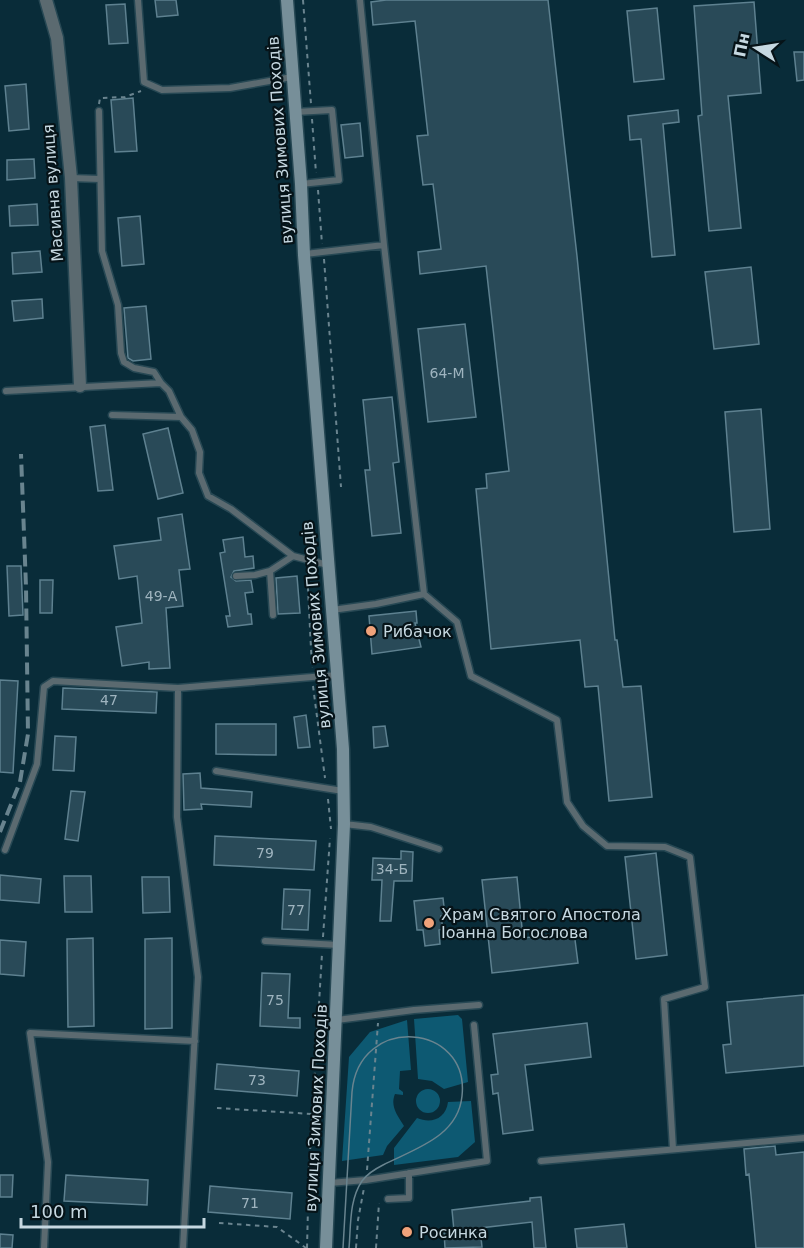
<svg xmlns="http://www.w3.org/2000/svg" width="804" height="1248" font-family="'DejaVu Sans',sans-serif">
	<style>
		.green { fill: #0d5972 }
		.building { fill: #294a58; stroke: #5e8190; stroke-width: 1.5 }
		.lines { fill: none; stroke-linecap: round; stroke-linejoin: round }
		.lane-casing { stroke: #274854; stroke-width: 9 }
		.street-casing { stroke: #274854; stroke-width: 15 }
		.secondary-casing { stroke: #274854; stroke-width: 15 }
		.path { stroke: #6a848f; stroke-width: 2; stroke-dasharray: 4.5 4.5; stroke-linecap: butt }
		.lane { stroke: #5b6a70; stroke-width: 6 }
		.street { stroke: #5b6a70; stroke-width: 12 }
		.secondary { stroke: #778f99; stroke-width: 12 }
		.tram { stroke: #69848f; stroke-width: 1.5 }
		.rail { stroke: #69848f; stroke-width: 4; stroke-dasharray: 12 6; stroke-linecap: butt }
		.poi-dot { fill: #f0a27a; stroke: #061318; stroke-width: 2 }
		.labels { text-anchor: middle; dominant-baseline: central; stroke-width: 4.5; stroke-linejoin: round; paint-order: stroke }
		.number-label { font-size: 14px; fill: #9fb4bf }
		.street-label { font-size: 16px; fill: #c6d8e1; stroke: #061318 }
		.poi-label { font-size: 16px; fill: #c6d8e1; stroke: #061318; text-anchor: start }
	</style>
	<rect width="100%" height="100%" fill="#092c39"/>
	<!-- green -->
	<path class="green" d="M458,1015L462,1019L468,1082L444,1089L432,1081L418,1079L414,1019Z
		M407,1020L411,1070L400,1071L399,1089L403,1092V1095L395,1094C390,1106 397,1115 404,1126L387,1146L383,1155L342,1161L349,1057L370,1032Z
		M416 1101a12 12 0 1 1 24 0a12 12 0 1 1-24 0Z
		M471,1101L475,1142L458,1157L394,1165V1148L417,1118C431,1124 446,1119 448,1102Z"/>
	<!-- building -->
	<path class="building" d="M155,0H176L178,15L157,17Z
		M386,0H548L577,256L615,640H617L623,687L641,686L652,797L609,801L598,686L585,687L580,640L491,649L476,489L487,488L486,474L509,471L486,266L420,274L418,252L441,249L433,184L423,185L417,136L428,135L415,21L373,25L371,2Z
		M754,2L761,93L728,96L741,228L709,231L698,116L702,115L694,6Z
		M125,4L128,43L109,44L106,5Z
		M657,8L664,79L634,82L627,11Z
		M794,52H804V80L797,81Z
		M26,84L29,129L9,131L5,86Z
		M133,98L137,151L115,152L111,100Z
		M678,110L679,122L663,124L675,255L652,257L641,139L630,140L628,116Z
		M360,123L363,156L345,158L341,125Z
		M34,159L35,178L7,180V160Z
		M37,204L38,225L10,226L9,206Z
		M140,216L144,264L122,266L118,218Z
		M40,251L42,272L13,274L12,253Z
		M751,267L759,344L714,349L705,272Z
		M42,299L43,318L14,321L12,301Z
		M146,306L151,359L133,361L128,358L124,308Z
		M465,324L476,417L428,422L418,329Z
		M392,397L399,462L393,463L401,533L372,536L365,470H370L363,400Z
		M761,409L770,529L734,532L725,412Z
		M105,425L113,490L98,491L90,427Z
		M168,428L183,493L158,499L143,434Z
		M182,514L190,569L179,570L183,606L166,608L170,668L149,669V662L122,666L116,627L142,623L137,576L119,579L114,546L161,540L158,518Z
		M243,537L245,557L253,556L254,568L234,571L231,577L236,581L251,580L253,592L245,593L248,614H251L252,624L228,627L226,616H230L220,553L225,552L223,540Z
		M7,566H21L23,615L9,616Z
		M297,576L300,613L278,614L276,578Z
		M40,580H53L52,613H40Z
		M416,611L417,623H415L421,647L372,654L369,616Z
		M0,680L18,681L13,773L0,772Z
		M63,688L157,692L156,713L62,709Z
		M306,715L310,747L298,748L294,717Z
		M216,724H276V755L216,754Z
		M385,726L388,746L374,748L373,727Z
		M55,736L76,737L74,771L53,770Z
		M200,773L201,788L252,792L251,807L201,804L202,809L184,810L183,774Z
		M71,791L85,792L78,841L65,839Z
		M215,836L316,841L314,870L214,865Z
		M401,851L413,852L412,881H394L391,921H380L382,880H372L373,858L401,859Z
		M656,853L667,955L636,959L625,857Z
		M0,875L41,879L39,903L0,900Z
		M64,876H91L92,912H65Z
		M142,877H169L170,912L143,913Z
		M517,877L523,938L574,932L578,963L492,973L482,880Z
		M284,889L310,890L308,930L282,929Z
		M443,898L445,916H441L443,929L439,930L440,944L425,946L423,930H417L414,901Z
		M93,938L94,1026L68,1027L67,939Z
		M172,938V1028L145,1029V939Z
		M0,940L26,942L24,976L0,974Z
		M262,973L290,974L288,1018H300V1028L260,1026Z
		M804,995V1066L726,1073L723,1045L731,1044L727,1002Z
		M587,1023L591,1057L525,1065L533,1130L503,1134L498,1093L493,1094L491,1075L498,1074L493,1034Z
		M217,1064L299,1071L297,1096L215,1089Z
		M775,1146L776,1155L804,1152V1248H756L749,1174L746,1175L744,1149Z
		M0,1175H13L12,1197H0Z
		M66,1175L148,1180L147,1205L64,1201Z
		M210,1186L292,1193L290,1219L208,1212Z
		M541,1197L546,1248H534L532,1222L480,1228L482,1247L445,1248L444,1232L454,1231L452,1210L530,1201V1198Z
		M624,1224L627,1248H577L575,1229Z
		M0,1234L13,1235L12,1248H0Z"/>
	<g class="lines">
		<defs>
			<path id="lane" d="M138,0L144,82L162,90L230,88L292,77
				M360,0L384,245L424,594
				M99,111L102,251L118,305L121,353L124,362L134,368L154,372L161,383
				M295,112L332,110L339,180L301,184
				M71,178L100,179
				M305,254L384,245
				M6,391L161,383L169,391L181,417L192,430L200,452L199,473L208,496L231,509L293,556L328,565
				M112,415L181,417
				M236,576L255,575L270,571
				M332,610L376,604L424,594L457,622L471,676L557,720L567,802L583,826L607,846L665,847L690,857L705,987L664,999L673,1149
				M273,615L270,571L293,556
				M178,688L177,817L198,977L183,1248
				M216,771L343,791
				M344,824L371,827L439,849
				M5,850L37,764L44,687L53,681L178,688L337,675
				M265,941L339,945
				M337,1020L414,1010L479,1005
				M541,1161L804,1138
				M329,1183L366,1180L487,1161L474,1025
				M388,1199L409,1198V1173
				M44,1248L48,1162L30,1033L195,1041"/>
			<path id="street" d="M46,0L57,38L71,178L80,386"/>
			<path id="secondary" d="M287,0L301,184L304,255L343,749L344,824L326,1248"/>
		</defs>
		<!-- lane casing -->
		<use href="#lane" class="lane-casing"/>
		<!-- street casing -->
		<use href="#street" class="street-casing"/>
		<!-- secondary casing -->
		<use href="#secondary" class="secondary-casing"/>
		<!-- path -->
		<path class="path" d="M303,0L311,104
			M99,104L100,98L125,97L141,91
			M312,119L316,173
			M318,190L322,244
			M324,259L341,487
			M307,569L312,668
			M313,686L325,778
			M328,799L331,829
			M323,937L330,838
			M217,1108L312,1114
			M367,1170L378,1023
			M219,1223L277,1227L306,1248
			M307,1248L309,1168L322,954
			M356,1248L358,1220L364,1188
			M376,1248L379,1203"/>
		<!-- lane -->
		<use href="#lane" class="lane"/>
		<!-- street -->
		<use href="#street" class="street"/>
		<!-- secondary -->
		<use href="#secondary" class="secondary"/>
		<!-- tram -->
		<path class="tram" d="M343,1248L352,1092C359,1013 470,1023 462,1096C458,1137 414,1149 383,1165C375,1169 367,1174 362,1181C349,1200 351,1226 349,1248"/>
		<!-- rail -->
		<path class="rail" d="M0,832L20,782L28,734L26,587L21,454"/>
	</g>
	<!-- markers -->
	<g class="poi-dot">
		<circle cx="371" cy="631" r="6"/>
		<circle cx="429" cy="923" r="6"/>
		<circle cx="407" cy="1232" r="6"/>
	</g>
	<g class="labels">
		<!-- number labels -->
		<g class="number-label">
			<text x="447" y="373">64-М</text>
			<text x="161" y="596">49-А</text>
			<text x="109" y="700">47</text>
			<text x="265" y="853">79</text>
			<text x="392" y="869">34-Б</text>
			<text x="296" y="910">77</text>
			<text x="275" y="1000">75</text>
			<text x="257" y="1080">73</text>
			<text x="250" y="1203">71</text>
		</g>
		<!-- street labels -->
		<g class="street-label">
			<text transform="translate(280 140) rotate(-94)">вулиця Зимових Походів</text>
			<text transform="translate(53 193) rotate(-94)">Масивна вулиця</text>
			<text transform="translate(316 625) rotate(-95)">вулиця Зимових Походів</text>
			<text transform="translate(316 1108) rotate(-87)">вулиця Зимових Походів</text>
		</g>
		<!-- poi labels -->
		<g class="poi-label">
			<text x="383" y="631">Рибачок</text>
			<text x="441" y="914">Храм Святого Апостола<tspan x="441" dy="18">Іоанна Богослова</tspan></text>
			<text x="419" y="1232">Росинка</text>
		</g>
	</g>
	<!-- north arrow -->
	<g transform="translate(756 48) rotate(282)" stroke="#061318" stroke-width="4.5" paint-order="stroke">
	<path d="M0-4.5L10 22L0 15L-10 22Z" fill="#c6d8e1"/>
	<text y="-9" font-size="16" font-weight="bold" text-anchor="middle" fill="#c6d8e1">Пн</text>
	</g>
	<!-- scale -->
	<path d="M21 1218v9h183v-9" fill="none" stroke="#c6d8e1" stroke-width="3"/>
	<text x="30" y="1218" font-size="18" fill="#c6d8e1" stroke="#061318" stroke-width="4.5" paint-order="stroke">100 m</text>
</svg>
